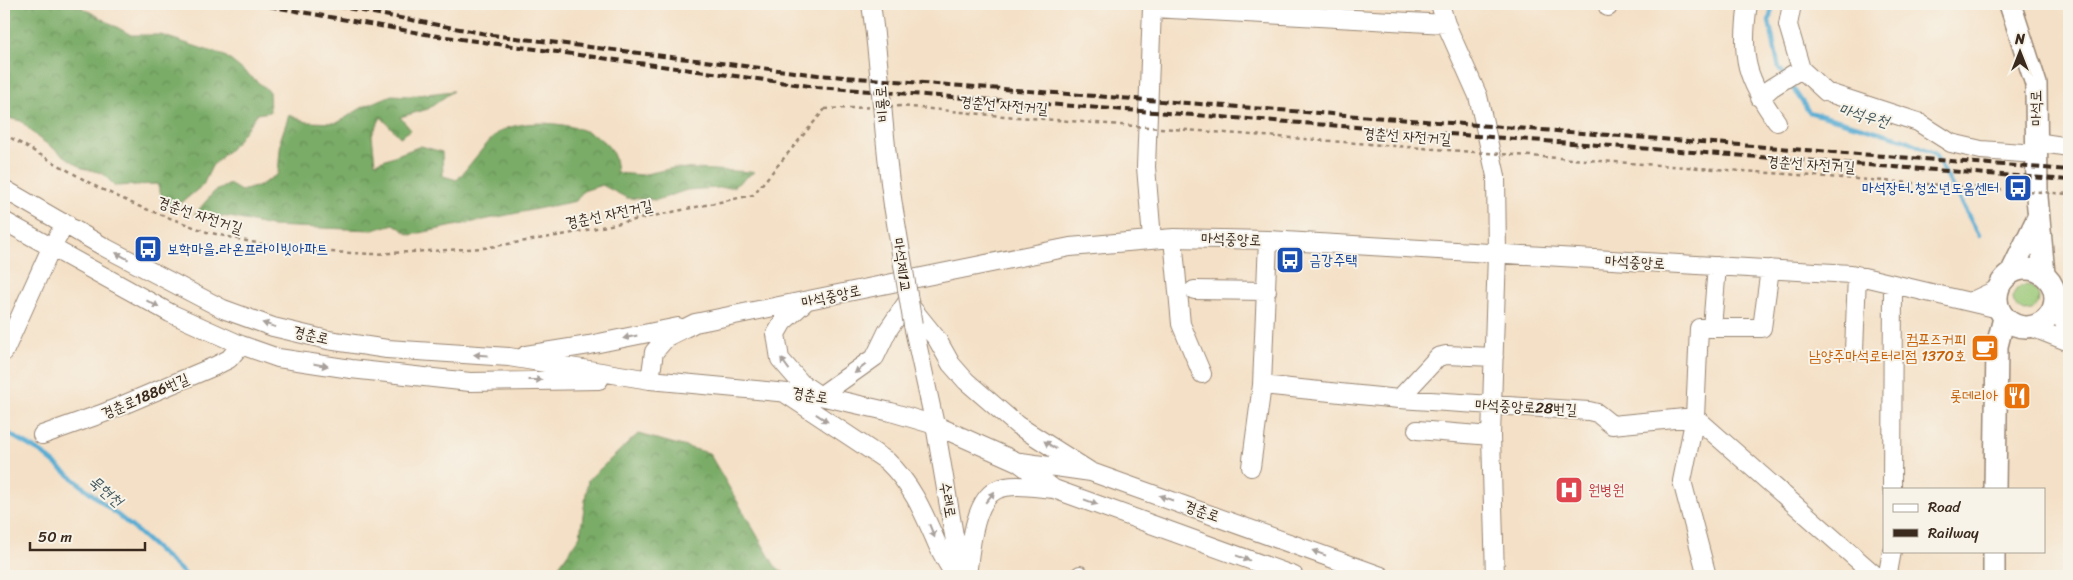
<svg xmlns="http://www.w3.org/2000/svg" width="2073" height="580" font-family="Sriracha,'Poor Story',sans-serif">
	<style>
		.green { fill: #99c776; stroke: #6a784a }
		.forest { fill: url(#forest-crowns); stroke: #5a6b42 }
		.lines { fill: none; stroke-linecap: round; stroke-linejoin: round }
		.stream { stroke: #57acd3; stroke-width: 4.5 }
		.minor-casing { stroke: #988572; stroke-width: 20 }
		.major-casing { stroke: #988572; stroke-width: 24 }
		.path { stroke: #988572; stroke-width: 2.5; stroke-dasharray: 4 4; stroke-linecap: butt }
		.minor { stroke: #fff; stroke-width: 18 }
		.major { stroke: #fff; stroke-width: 21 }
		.rail { stroke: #3b2a1e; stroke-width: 4; stroke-dasharray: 8 4; stroke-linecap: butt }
		.minor-bridge-casing { stroke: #988572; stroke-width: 20; stroke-linecap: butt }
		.path-bridge { stroke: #988572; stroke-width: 2.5; stroke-dasharray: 4 4; stroke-linecap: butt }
		.minor-bridge { stroke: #fff; stroke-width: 18 }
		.oneway { fill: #a79f9a }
		.labels { text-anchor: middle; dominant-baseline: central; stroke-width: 4; stroke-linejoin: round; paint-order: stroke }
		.street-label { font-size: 15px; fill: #3b2a1e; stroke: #f7f3e8 }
		.transit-label { font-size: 15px; fill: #164399; stroke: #f7f3e8; text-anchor: start }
		.food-label { font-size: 15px; fill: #c56008; stroke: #f7f3e8; text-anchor: end }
		.health-label { font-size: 15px; fill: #be3a42; stroke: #f7f3e8; text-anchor: start }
		.water-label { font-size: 16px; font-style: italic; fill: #45585d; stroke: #f7f3e8 }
	</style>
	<defs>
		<pattern id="forest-crowns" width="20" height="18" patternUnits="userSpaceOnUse" patternTransform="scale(1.25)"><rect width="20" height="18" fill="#7aac67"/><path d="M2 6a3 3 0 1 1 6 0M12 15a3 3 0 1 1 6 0" fill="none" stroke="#658c54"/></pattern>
	</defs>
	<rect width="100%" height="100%" fill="#f7f3e8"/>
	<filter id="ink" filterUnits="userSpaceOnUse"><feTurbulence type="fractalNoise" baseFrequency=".02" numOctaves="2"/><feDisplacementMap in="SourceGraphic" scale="10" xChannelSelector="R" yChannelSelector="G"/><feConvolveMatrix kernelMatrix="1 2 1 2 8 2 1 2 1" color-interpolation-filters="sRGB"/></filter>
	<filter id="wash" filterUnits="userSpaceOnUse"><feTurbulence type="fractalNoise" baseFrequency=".0096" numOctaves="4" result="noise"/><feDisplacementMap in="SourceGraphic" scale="20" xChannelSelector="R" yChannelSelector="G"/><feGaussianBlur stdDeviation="1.12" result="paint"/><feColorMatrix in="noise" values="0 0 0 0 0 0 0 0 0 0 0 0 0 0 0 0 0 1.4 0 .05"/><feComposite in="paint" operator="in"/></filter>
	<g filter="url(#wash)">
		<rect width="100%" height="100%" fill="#f4e0c6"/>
		<!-- green -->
		<path class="green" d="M2013 298a13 13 0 1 1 26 0a13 13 0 1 1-26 0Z"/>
		<!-- forest -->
		<path class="forest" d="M4,4H68L81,7L131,35H161L225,56L269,91L270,112L257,114L235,144L212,166L203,185L180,204H165L157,184L115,186L102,173L82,168L37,137L21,121L4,117Z
			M453,91L428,109L400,117L411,130L400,137L381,117L372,135L375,163L421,146L442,152L443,176L457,180C467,169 490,137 501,131C528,116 599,122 613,154C616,159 616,167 617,173L641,175L674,168L754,172L733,187L687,190L657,200L627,198L602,185L583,191L576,201L410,235L394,224L373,230L270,226L230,217L194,215L214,192L229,184L241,191L259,186L278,174L281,138L289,115L307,122L337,123L363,107L392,95L409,96Z
			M638,434L709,453L775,566L788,576H552L580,536L588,480Z"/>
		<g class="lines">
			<!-- stream -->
			<path class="stream" d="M1773,4L1769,21L1779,68L1784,74
				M1788,81L1809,112L1903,139L1934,153L1979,235
				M4,431L42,453L131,526L187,576"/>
		</g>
	</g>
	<g filter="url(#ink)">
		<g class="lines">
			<defs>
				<path id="minor" d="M871,4C881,70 883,138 893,205
					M1152,4V8L1446,24
					M1440,4L1446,24L1478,96L1496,176L1497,254L1491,436L1495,576
					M1748,4C1740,57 1746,79 1777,122
					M1792,4L1788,25L1801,69L1826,92L1918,122L1951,143L1981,150L2036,154
					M1608,7L1609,4
					M1760,98L1771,88L1801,69
					M2036,142L2069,147
					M4,189L106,248L223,309L273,327L328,340L387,349L509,357L650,380L820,396L891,412L935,425L1018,462L1054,489L1294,576
					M4,221L170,313L241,345L278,358L351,369L470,382L599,380
					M1173,238L1181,324L1202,374
					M1152,239L1146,167L1152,8
					M1194,290L1267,291
					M805,302L783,322L776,334L780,359L801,383L820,396L875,357L888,330L907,302L937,339L951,364L966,381L1017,425L1091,472
					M1970,302L1998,289
					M2055,306L2069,332
					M913,325L935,425L961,576
					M2031,327L2069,342
					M1712,328L1717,266
					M1854,351L1857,275
					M4,352L51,248L66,223
					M526,355L589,345L678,327
					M650,380L654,352L667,337L695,323L1070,247L1173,238L1268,240L1851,274L1999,309
					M1262,385L1399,399L1589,411L1597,413L1612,425L1695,417L1876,576
					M786,394L887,461C911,484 922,509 935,539C940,552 948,564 955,576
					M1399,399L1438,357L1446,355L1494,357
					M1417,430L1491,436
					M42,435L104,413L215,366L229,359L241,345
					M1021,462L1091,472L1381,576
					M1251,467L1262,385L1268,240
					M1892,489L1893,284
					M1080,575V576
					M967,576C970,553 973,502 996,490C1012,482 1038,488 1054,489
					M1707,576L1682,481L1695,417L1699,328H1762L1770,269
					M1885,576L1888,573L1892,551"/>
				<path id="major" d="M2010,4L2036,84L2037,197L2044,274
					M1997 298a29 29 0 1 1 58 0a29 29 0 1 1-58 0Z
					M2011,273L2038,217
					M1995,489L1997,346L2004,318
					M1994,576V551"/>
			</defs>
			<!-- minor casing -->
			<use href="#minor" class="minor-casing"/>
			<!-- major casing -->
			<use href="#major" class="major-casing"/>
			<!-- path -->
			<path class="path" d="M4,134L97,187L138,206L207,232L251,242L309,251L373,254L484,248L568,234L753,195L825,109"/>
			<!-- minor -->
			<use href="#minor" class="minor"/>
			<!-- major -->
			<use href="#major" class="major"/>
			<!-- rail -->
			<path class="rail" d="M257,4L431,35L817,87L2069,180
				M325,4L492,35L818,75L2069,170"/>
			<defs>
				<path id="minor-bridge" d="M893,205L913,325"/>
			</defs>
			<!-- minor-bridge casing -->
			<use href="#minor-bridge" class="minor-bridge-casing"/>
			<!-- path-bridge -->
			<path class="path-bridge" d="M825,109L901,106L991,115L1487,153L2069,194"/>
			<!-- minor-bridge -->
			<use href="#minor-bridge" class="minor-bridge"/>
		</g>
		<!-- one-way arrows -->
		<defs><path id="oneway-solid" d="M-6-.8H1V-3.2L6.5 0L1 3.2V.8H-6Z" transform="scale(1.25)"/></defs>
		<g class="oneway">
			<use href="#oneway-solid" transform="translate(122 256) rotate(-152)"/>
			<use href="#oneway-solid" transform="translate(153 304) rotate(29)"/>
			<use href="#oneway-solid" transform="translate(269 325) rotate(-162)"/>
			<use href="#oneway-solid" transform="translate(630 337) rotate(168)"/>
			<use href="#oneway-solid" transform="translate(481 355) rotate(-176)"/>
			<use href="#oneway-solid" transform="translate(785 364) rotate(-126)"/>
			<use href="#oneway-solid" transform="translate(321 365) rotate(9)"/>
			<use href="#oneway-solid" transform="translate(860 369) rotate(142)"/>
			<use href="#oneway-solid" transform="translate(535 380)"/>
			<use href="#oneway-solid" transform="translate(822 418) rotate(34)"/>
			<use href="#oneway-solid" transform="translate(1050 445) rotate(-147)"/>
			<use href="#oneway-solid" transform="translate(990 497) rotate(-50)"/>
			<use href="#oneway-solid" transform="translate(1166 498) rotate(-161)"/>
			<use href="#oneway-solid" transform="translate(1091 502) rotate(20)"/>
			<use href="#oneway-solid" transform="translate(932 531) rotate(68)"/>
			<use href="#oneway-solid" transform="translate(1319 553) rotate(-160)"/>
			<use href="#oneway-solid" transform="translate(1243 558) rotate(20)"/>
		</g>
	</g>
	<!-- icons -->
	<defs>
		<symbol id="bus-square" viewBox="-11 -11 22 22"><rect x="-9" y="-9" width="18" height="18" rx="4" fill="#1a4fb4" stroke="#f7f3e8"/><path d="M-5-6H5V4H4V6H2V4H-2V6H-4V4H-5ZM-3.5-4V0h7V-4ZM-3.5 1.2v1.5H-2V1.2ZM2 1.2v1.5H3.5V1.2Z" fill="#fff"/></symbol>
		<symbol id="cafe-square" viewBox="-11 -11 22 22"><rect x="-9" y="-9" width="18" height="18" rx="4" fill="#e8710a" stroke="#f7f3e8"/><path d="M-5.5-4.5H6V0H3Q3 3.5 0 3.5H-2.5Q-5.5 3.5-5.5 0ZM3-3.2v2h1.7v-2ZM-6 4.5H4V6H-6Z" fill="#fff"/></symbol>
		<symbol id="restaurant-square" viewBox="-11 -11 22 22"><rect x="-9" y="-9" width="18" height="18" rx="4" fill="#e8710a" stroke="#f7f3e8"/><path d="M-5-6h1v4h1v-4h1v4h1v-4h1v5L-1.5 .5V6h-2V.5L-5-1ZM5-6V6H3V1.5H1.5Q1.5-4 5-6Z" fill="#fff"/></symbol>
		<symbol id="hospital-square" viewBox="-11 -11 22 22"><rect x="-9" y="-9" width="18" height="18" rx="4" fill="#e0444e" stroke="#f7f3e8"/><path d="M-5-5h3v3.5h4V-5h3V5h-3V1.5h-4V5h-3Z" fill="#fff"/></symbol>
	</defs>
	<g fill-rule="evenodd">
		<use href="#bus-square" x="2002" y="172" width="32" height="32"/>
		<use href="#bus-square" x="132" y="233" width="32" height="32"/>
		<use href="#bus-square" x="1274" y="244" width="32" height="32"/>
		<use href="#cafe-square" x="1969" y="332" width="32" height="32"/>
		<use href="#restaurant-square" x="2001" y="380" width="32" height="32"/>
		<use href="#hospital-square" x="1553" y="474" width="32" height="32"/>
	</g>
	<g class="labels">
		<!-- street labels -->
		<g class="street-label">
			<text transform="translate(882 104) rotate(-94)">비룡로</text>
			<text transform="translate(1004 105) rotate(5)">경춘선 자전거길</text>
			<text transform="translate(2036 108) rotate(-91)">마석로</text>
			<text transform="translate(1407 136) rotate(4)">경춘선 자전거길</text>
			<text transform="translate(1811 164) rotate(4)">경춘선 자전거길</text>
			<text transform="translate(609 214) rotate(-12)">경춘선 자전거길</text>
			<text transform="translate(200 215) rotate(18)">경춘선 자전거길</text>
			<text transform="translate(1231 239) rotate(2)">마석중앙로</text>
			<text transform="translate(1635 262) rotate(3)">마석중앙로</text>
			<text transform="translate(902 265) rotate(82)">마석제1교</text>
			<text transform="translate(831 296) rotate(-12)">마석중앙로</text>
			<text transform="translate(311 335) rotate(13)">경춘로</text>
			<text transform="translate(810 395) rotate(9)">경춘로</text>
			<text transform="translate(145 396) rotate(-23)">경춘로1886번길</text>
			<text transform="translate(1526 407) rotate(3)">마석중앙로28번길</text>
			<text transform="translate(948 500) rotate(80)">수레로</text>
			<text transform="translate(1202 511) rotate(19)">경춘로</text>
		</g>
		<!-- transit labels -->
		<g class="transit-label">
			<text x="1999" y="188" text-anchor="end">마석장터.청소년도움센터</text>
			<text x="167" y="249">보학마을.라온프라이빗아파트</text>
			<text x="1309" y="260">금강주택</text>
		</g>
		<!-- food labels -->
		<g class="food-label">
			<text x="1966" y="339">컴포즈커피<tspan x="1966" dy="17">남양주마석로터리점 1370호</tspan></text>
			<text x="1998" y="396">롯데리아</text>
		</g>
		<!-- health labels -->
		<g class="health-label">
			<text x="1588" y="490">원병원</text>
		</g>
		<!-- water labels -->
		<g class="water-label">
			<text transform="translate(1864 115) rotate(16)">마석우천</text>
			<text transform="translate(106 491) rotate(40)">묵현천</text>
		</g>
	</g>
	<!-- margin -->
	<rect width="2073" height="580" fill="none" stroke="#f7f3e8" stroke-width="20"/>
	<!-- legend -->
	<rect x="1883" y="488" width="162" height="65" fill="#f7f3e8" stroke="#aca397"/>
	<rect x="1893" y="504" width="25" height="8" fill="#ffffff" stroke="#aca397"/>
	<text x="1928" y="512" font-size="15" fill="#3b2a1e">Road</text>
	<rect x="1893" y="529" width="25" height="8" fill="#3b2a1e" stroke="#aca397"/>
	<text x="1928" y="538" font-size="15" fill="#3b2a1e">Railway</text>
	<!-- north arrow -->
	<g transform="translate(2020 52)" stroke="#f7f3e8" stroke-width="4" paint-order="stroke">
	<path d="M0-4L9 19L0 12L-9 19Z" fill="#3b2a1e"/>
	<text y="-8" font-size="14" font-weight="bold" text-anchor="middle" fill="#3b2a1e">N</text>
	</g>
	<!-- scale -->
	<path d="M30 542v8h115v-8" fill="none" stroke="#3b2a1e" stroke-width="2.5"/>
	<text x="38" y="542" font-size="15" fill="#3b2a1e" stroke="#f7f3e8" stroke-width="4" paint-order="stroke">50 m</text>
</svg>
